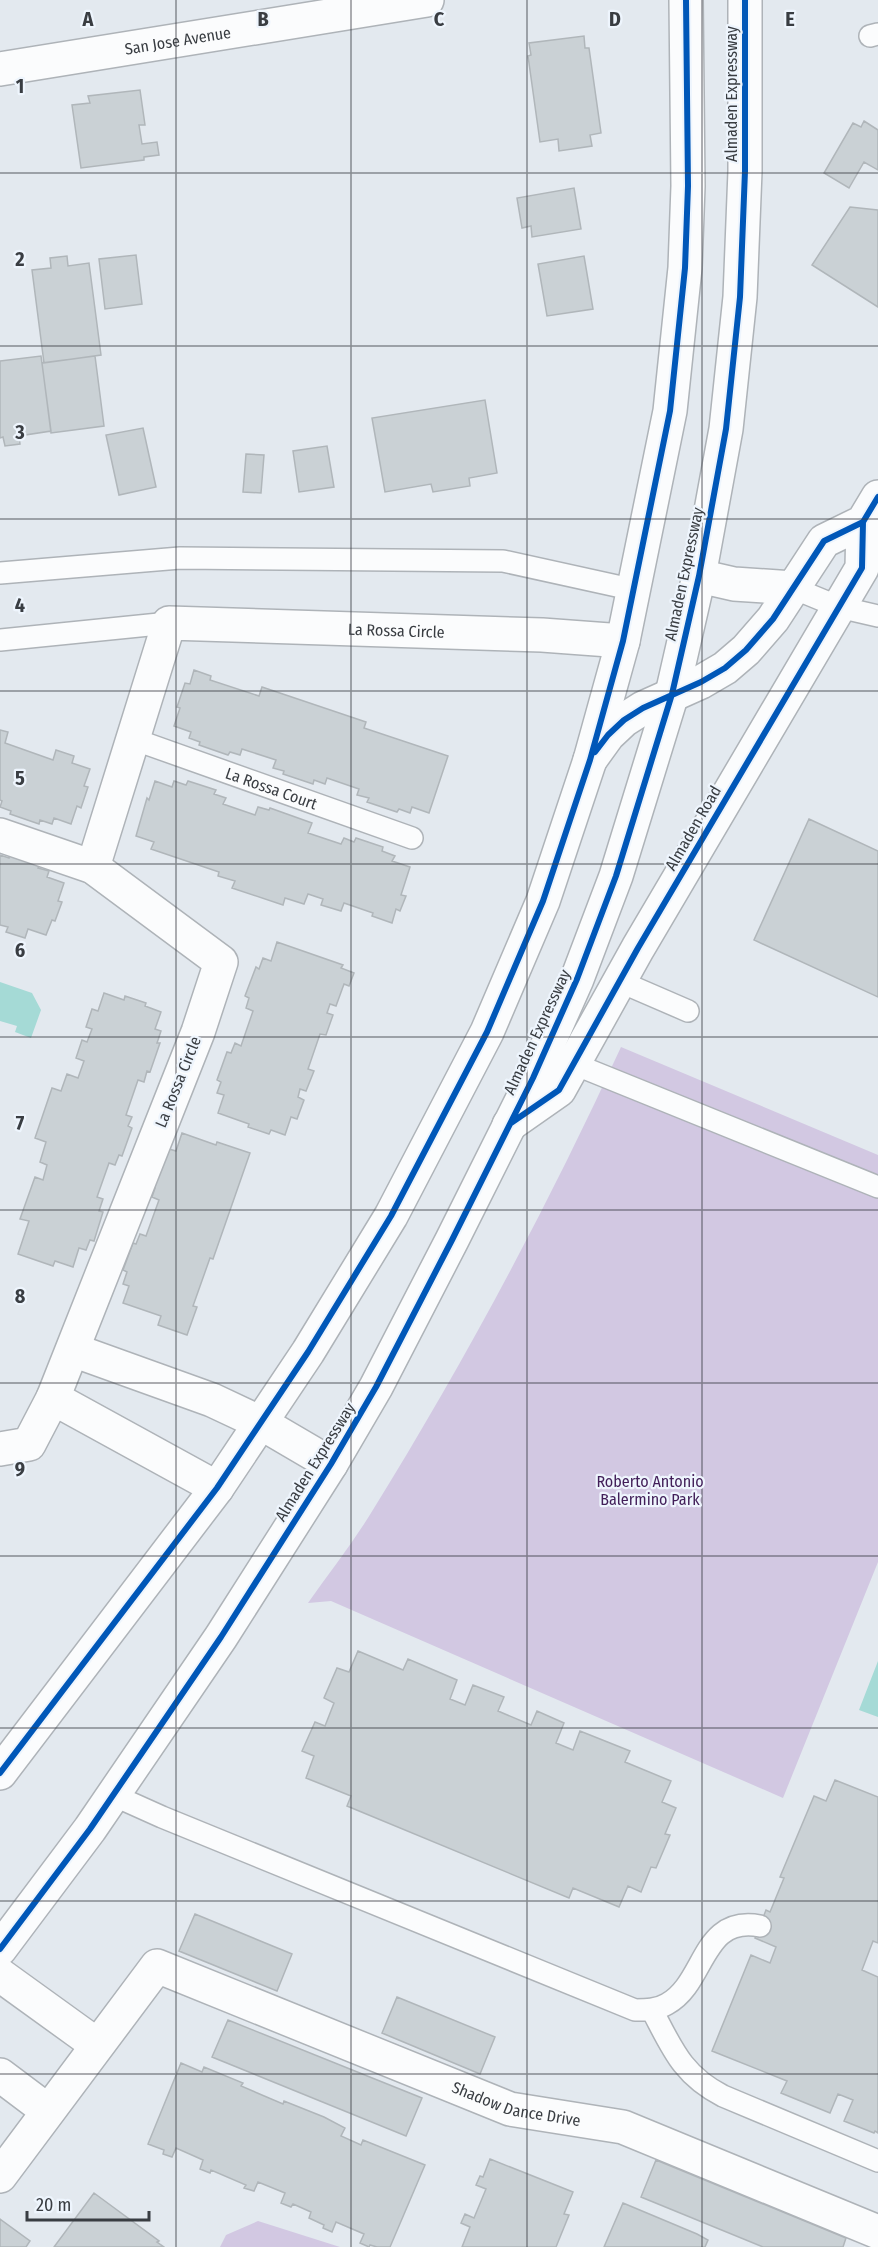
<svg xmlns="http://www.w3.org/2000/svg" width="878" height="2247" font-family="'Fira Sans Condensed',sans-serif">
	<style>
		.green { fill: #d2c8e2 }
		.water { fill: #a5dad6 }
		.building { fill: #cad1d5; stroke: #b0b6ba; stroke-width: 1.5 }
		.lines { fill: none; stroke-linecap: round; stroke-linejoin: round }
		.lane-casing { stroke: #aeb3b8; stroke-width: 24 }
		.street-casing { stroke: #aeb3b8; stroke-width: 36 }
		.secondary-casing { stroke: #aeb3b8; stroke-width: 36 }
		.primary-casing { stroke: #aeb3b8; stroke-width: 36 }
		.lane { stroke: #fbfcfd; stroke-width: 21 }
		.street { stroke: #fbfcfd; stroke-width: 33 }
		.secondary { stroke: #fbfcfd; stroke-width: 33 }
		.primary { stroke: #fbfcfd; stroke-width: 33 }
		.cycleway-casing { stroke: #eef5fd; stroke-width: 10 }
		.cycleway { stroke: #0057b8; stroke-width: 6 }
		.grid { fill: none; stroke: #393d42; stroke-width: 1.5; stroke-opacity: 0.55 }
		.labels { text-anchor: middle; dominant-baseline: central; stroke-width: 4.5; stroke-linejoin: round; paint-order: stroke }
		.street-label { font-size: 16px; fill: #393d42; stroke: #eef5fd }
		.park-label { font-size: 16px; fill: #411e58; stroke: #eef5fd }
		.grid-label { font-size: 20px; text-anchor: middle; font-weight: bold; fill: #393d42; stroke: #eef5fd; stroke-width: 4.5; stroke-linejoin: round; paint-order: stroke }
	</style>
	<rect width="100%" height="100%" fill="#e3e9ef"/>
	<!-- green -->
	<path class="green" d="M621,1047L878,1155V1562L783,1798L331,1601L308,1603C329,1573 352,1544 371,1513C464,1363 547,1208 621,1047Z
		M258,2221L340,2247H220L226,2235Z"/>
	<!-- water -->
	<path class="water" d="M0,982L32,993L41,1010L31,1038L15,1032L17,1026L0,1021Z
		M878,1661V1717L859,1710Z"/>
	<!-- building -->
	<path class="building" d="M584,36L585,48H589L601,133L590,135L592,146L559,151L558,139L540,142L528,56L531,55L529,43Z
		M140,90L145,125H139L142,144L157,142L159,155L144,157V160L81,168L72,105L90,103L88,96Z
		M864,121L878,130V170L864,162L849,188L824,173L853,123L861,127Z
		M574,188L581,229L532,237L531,226L522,228L517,198Z
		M850,207L878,210V307L812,265Z
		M136,255L142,304L105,309L99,259Z
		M67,256L68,266L89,263L101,355L44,363L32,270L51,268L50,258Z
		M584,256L593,309L547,316L538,264Z
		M41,356L51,431L19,436L20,444L5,446L3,437L0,438V361Z
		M95,356L104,426L51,433L42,363Z
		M485,400L497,473L469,478L470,486L433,492L431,484L385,492L372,418Z
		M143,428L156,487L119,495L106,435Z
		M327,446L334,487L299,492L293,451Z
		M246,454L264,455L261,493L243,492Z
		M194,670L211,676L210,680L259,696L262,687L366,722L364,728L448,756L429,813L412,807L410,813L399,809L397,812L367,802L369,798L357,795L359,789L327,778L325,784L314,780L313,784L283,774L284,771L273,768L276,760L242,749L240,755L230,752L228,755L199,745L200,742L189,738L191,732L174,726L180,708L177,707L185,683L190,684Z
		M0,730L8,732L5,743L53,760L56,750L74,756L72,763L90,769L84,786L88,787L81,808L77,806L71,824L54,818L52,824L40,820L39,824L10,814L11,811L0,807L2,801L0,800Z
		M155,781L172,787L174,781L186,785L188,781L216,790L214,794L226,798L223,804L255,815L258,807L269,810L270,808L312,823L308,833L341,844L344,838L354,842L356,838L383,847L382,851L395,856L392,861L410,867L401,895L406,896L400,911L396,909L392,923L372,916L373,913L344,903L341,911L321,905L323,899L308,894L304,904L285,898L283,905L232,888L235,881L218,876L219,872L151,849L154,842L136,836L147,798L149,800Z
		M809,819L878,851V997L754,940Z
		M10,854L40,864L38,868L49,871L47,877L64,883L58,901L62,902L55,921L52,920L46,935L28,929L25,938L6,932L8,927L0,925V855L9,858Z
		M277,942L343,965L341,968L354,973L349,986L344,984L336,1006L330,1004L327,1013L333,1015L326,1035L320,1034L308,1069L314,1071L306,1091L300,1089L298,1097L304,1100L297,1119L291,1117L285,1135L271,1130L269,1134L248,1127L249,1124L218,1113L224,1095L217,1093L221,1082L217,1080L227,1052L231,1053L235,1043L241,1046L253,1011L246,1008L249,998L245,996L256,967L259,969L263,958L271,961Z
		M104,993L124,1000L125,996L146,1003L145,1006L161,1012L155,1029L161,1031L157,1043H160L150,1072L147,1071L144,1082L138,1080L126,1115L132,1117L128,1126L132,1128L122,1156L119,1155L115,1165L109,1163L97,1197L103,1199L99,1211L103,1212L94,1241L90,1240L86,1250L79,1248L73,1267L55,1261L53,1266L18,1254L29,1221L20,1219L35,1177L43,1180L47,1165L40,1162L46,1142L35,1138L52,1088L61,1091L67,1074L78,1078L84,1061L76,1058L82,1040L87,1042L92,1029L86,1027L92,1009L98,1011Z
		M182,1133L216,1145L217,1142L250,1153L213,1259L210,1258L193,1306L197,1307L187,1335L158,1325L161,1316L123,1303L129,1286L123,1284L127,1272L123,1270L133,1243L136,1244L140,1234L146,1236L159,1200L152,1197L155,1188L151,1187L169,1149L176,1151Z
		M358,1651L403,1670L408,1659L457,1680L450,1699L465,1705L473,1685L504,1697L498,1711L531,1725L537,1711L564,1723L556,1743L573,1750L580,1731L630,1751L625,1762L671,1781L662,1802L676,1808L665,1834L670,1835L656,1868L651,1867L641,1892L628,1886L619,1907L573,1888L569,1898L347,1806L351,1796L306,1778L314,1756L302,1751L315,1722L325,1726L334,1703L324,1698L337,1668L349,1672Z
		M835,1780L878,1797V1943L873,1941L862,1970L878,1977V2133L875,2131L874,2133L844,2121L853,2100L838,2094L830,2113L781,2093L787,2081L712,2051L751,1955L770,1963L776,1947L755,1938L766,1910L770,1912L784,1878L780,1877L814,1796L826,1801Z
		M195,1914L292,1954L277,1991L179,1951Z
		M397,1997L495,2037L480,2074L382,2033Z
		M228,2020L422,2098L406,2136L212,2057Z
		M181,2063L202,2072L204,2067L243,2083L241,2086L283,2104L284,2101L324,2117L345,2128L341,2136L361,2145L363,2140L425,2165L390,2247H377L370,2245L369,2247L360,2243L364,2234L336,2222L332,2232L323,2228L324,2225L309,2218L311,2212L293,2204L291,2207L281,2203L285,2193L258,2182L254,2191L244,2188L246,2185L211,2170L210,2173L200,2169L203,2160L176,2148L172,2157L163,2154L164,2150L148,2144Z
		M490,2159L573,2192L564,2214L569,2215L556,2247H462L470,2227L461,2223L465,2214L474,2218L486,2189L476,2185L480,2176L483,2177Z
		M656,2160L846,2238L843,2247H763L641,2197Z
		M94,2193L159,2241L157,2242L164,2247H54Z
		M623,2203L697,2234L708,2240L705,2247H604Z
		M0,2219L30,2241L26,2247H0Z"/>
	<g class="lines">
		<defs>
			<g id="lane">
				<path d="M870,36L878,34"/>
				<path d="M0,573L180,558L503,561L635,590"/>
				<path d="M793,588L839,607L878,616"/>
				<path d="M0,640L169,623"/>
				<path id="s1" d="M133,739L412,838"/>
				<path d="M621,982L688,1011"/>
				<path d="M574,1064L878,1187"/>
				<path d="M113,1795L162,1817L635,2010C646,2010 657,2010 667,2004C706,1983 701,1915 760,1926"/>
				<path d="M652,2010C672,2048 682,2075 723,2096L878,2161"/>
			</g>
			<g id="street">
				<path id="s2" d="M0,69L427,0"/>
				<path d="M0,835L93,867L221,962L198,1032L53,1398L29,1444L0,1449"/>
				<path id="s3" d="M93,867L169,623L542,635L623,641"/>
				<path d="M73,1350L212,1400L261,1423L331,1464"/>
				<path d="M53,1398L217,1488"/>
				<path d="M0,1975L97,2045"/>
				<path d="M0,2075L48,2111"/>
				<path id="s4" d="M0,2176L157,1966L510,2109L623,2127L878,2232"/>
			</g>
			<path id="secondary" d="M699,576L734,584L793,588
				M590,760L608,735L624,720L643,708L701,682L725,668L746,650L773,619L824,541L863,522
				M509,1125L559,1090L638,948L862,568L863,522L878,497"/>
			<path id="primary" d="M0,1773L217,1488L308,1352L391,1216L487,1032L543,901L590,760L623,641L670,411L685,268L688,186L686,0
				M0,1949L90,1829L221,1637L331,1464L376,1387L452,1240L533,1078L577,979L616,876L672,694L699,576L726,429L740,297L745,171V0"/>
		</defs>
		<!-- lane casing -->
		<use href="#lane" class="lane-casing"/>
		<!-- street casing -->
		<use href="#street" class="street-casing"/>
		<!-- secondary casing -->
		<use href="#secondary" class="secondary-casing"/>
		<!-- primary casing -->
		<use href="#primary" class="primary-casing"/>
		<!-- lane -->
		<use href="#lane" class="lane"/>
		<!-- street -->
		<use href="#street" class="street"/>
		<!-- secondary -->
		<use href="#secondary" class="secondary"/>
		<!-- primary -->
		<use href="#primary" class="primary"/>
		<defs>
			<path id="cycleway" d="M595,752L608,735L624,720L643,708L701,682L725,668L746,650L773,619L824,541L863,522
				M511,1123L559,1090L638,948L862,568L863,522L878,497
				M0,1773L217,1488L308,1352L391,1216L487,1032L543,901L590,760L623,641L670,411L685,268L688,186L686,0
				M0,1949L90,1829L221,1637L331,1464L376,1387L452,1240L533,1078L577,979L616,876L672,694L699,576L726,429L740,297L745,171V0"/>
		</defs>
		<!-- cycleway casing -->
		<use href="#cycleway" class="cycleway-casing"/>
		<!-- cycleway -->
		<use href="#cycleway" class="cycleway"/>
	</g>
	<!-- grid -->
	<path class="grid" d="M176,0V2247M351,0V2247M527,0V2247M702,0V2247M0,173H878M0,346H878M0,519H878M0,691H878M0,864H878M0,1037H878M0,1210H878M0,1383H878M0,1556H878M0,1728H878M0,1901H878M0,2074H878"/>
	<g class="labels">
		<!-- street labels -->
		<g class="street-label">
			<text stroke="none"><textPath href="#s2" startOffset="180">San Jose Avenue</textPath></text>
			<text transform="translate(731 94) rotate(-90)">Almaden Expressway</text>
			<text transform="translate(684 574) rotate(-78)">Almaden Expressway</text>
			<text stroke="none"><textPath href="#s3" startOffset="483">La Rossa Circle</textPath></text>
			<text stroke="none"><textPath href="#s1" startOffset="147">La Rossa Court</textPath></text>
			<text transform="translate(693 828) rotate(-60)">Almaden Road</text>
			<text transform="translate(537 1032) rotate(-65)">Almaden Expressway</text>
			<text transform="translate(178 1082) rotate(-68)">La Rossa Circle</text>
			<text transform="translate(315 1462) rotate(-58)">Almaden Expressway</text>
			<text stroke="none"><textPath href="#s4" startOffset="648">Shadow Dance Drive</textPath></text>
		</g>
		<!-- park labels -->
		<g class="park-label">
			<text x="650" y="1481">Roberto Antonio<tspan x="650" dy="18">Balermino Park</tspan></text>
		</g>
	</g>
	<g class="grid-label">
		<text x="88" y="26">A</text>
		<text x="263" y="26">B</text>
		<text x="439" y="26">C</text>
		<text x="615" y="26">D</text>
		<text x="790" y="26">E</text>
		<text x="20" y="93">1</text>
		<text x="20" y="266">2</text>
		<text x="20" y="439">3</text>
		<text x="20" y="612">4</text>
		<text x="20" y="785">5</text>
		<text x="20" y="957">6</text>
		<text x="20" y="1130">7</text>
		<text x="20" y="1303">8</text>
		<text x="20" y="1476">9</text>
	</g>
	<!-- scale -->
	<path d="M27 2211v9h122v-9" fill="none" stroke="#393d42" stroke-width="3"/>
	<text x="36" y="2211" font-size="18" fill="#393d42" stroke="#eef5fd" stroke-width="4.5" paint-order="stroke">20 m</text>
</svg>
